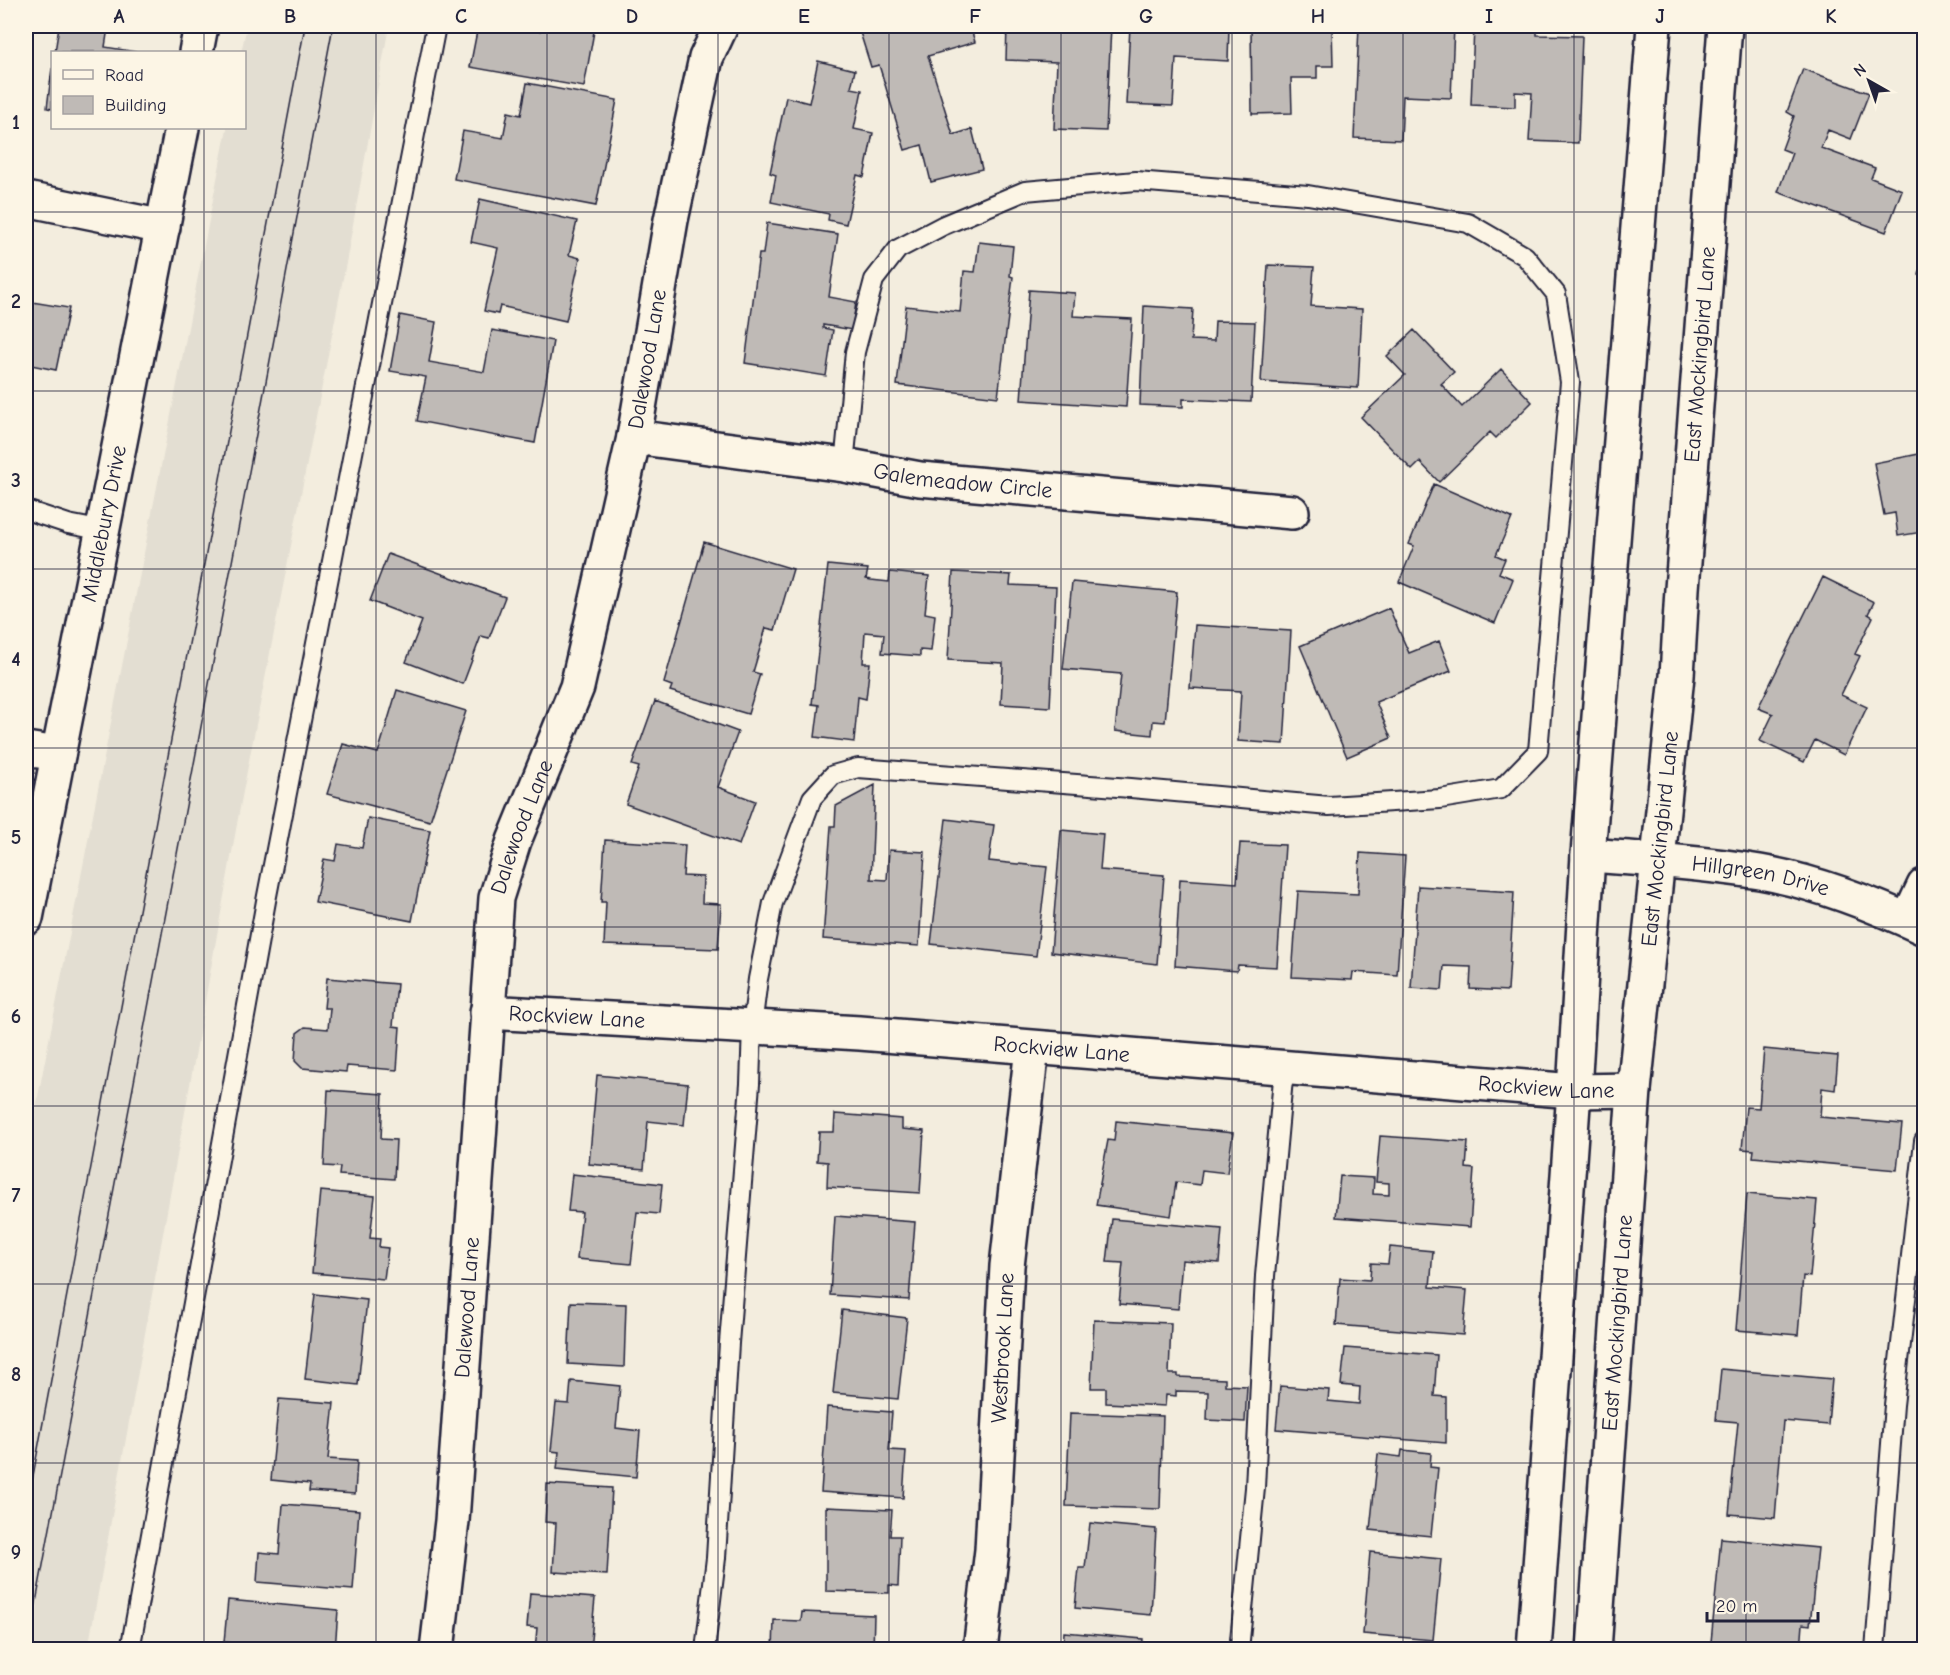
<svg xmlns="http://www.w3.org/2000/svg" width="1950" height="1675" font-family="'Comic Neue',sans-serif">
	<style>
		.built { fill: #e3ded2 }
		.building { fill: #bfbab6; stroke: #22223b; stroke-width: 1.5 }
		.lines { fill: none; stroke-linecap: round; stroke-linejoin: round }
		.service-casing { stroke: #22223b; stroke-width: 22 }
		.minor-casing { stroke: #22223b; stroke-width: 38 }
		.secondary-casing { stroke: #22223b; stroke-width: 38 }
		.service { stroke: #fcf5e5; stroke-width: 18 }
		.minor { stroke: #fcf5e5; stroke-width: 33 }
		.secondary { stroke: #fcf5e5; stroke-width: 33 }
		.tram { stroke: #22223b; stroke-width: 1.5 }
		.grid { fill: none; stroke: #22223b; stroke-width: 1.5; stroke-opacity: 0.55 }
		.labels { text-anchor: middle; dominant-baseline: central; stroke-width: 4.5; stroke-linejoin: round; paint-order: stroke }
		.street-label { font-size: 22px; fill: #22223b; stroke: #fcf5e5 }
		.neatline { fill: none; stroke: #22223b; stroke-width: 2 }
		.grid-label { font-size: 20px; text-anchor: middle; font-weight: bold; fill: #22223b }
	</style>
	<rect width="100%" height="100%" fill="#f3edde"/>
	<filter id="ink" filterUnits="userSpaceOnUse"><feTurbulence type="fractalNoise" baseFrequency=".0167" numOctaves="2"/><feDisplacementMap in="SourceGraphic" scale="12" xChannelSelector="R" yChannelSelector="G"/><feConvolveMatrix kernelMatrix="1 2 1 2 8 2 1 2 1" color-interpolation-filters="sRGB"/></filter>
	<g filter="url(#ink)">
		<!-- built -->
		<path class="built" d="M247,26H389L346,263L241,802L88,1649H26V1158L227,128H244V52H241Z"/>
		<!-- building -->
		<path class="building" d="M26,26H33L26,63Z
			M59,26H93L108,28L105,47L136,52H55Z
			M478,26H512L540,31L541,26H595L584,87L470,67Z
			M858,26H970L975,42L928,56L953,135L972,129L982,169L931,182L922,145L905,150L879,65L871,67Z
			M1007,26H1111L1106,131L1054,129L1057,62L1006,60Z
			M1130,26H1229L1228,61L1176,58L1173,106L1126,104Z
			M1251,26H1332L1333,66H1317V78H1291L1292,113L1252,114Z
			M1359,26H1454L1451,98L1403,96L1401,140L1354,138Z
			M1474,26H1537V35L1582,36L1578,143L1529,141L1532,93L1515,92V107L1471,105Z
			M818,61L855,70L851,88L862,90L854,129L873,133L864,177L857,175L846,224L828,220L829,214L771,202L776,175L770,173L786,97L809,103Z
			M52,68V109L47,108Z
			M1803,69L1869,93L1851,139L1828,130L1821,148L1875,168L1871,178L1902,190L1886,232L1778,192L1792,153L1782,149L1794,116L1787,112Z
			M527,83L617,100L596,206L454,179L463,131L503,138L508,112L521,115Z
			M480,199L577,221L569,255L580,258L566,321L500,306L498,314L484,311L498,248L471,242Z
			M1924,218V243L1918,241Z
			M767,223L838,234L829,297L856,302L852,330L823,325V328L833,330L826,376L745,363L759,254H763Z
			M979,242L1013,246L1010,276L1013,277L998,397L897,385L906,306L960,312L964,271L975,272Z
			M1924,255V277L1919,275Z
			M1268,265L1314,267L1311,306L1362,309L1358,388L1261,382Z
			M1029,290L1075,293L1073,316L1132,319L1126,407L1021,400Z
			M26,301L69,308L56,370L26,364Z
			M1144,306L1193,309L1191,340L1214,341L1215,321L1255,322L1251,402L1183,399V407L1140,405Z
			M400,315L436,322L429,362L484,372L492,330L553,341L535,443L417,421L426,377L390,371Z
			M1414,330L1454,372L1441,384L1462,407L1501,369L1532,402L1496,438L1490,432L1439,482L1420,462L1412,470L1361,417L1405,375L1387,356Z
			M1924,453V547L1922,532L1898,536L1895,513L1884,515L1874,463Z
			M1434,484L1512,518L1496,555L1505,559L1499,573L1513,579L1495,623L1399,582L1414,546L1409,544Z
			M704,542L793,569L775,630L766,628L753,672L760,674L748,714L670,691L672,686L664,683Z
			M388,554L505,597L489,638L481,636L463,684L406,662L422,621L370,601Z
			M828,565L868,569L866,579L871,580L889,582L890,572L929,576L925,613L935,615L931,651L920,650V656L882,653L884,634L865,632L863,663H870L866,699L858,697L854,742L815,737L819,705L812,704Z
			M953,572L1011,575L1010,585L1056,587L1050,707L1001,704L1003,663L948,660Z
			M1823,577L1874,602L1868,614L1873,617L1855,654L1860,656L1841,695L1867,707L1844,755L1815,740L1804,762L1760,741L1773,714L1758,708Z
			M1072,582L1177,592L1165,722L1153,721L1152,735L1115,731L1121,674L1063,669Z
			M1389,608L1409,653L1439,641L1451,671L1376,702L1391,738L1347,757L1300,646Z
			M1195,625L1291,631L1284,744L1238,741L1241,691L1190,688Z
			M397,690L466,711L430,821L327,794L343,744L378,753Z
			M655,701L738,732L718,787L755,801L739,845L626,804L639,767L632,765Z
			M875,785L871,879L887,880L889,850L925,852L919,946L823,939L831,826H835L836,806Z
			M368,818L430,830L412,921L315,902L324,859L335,861L338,844L362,848Z
			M946,819L994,825L989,861L1047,867L1036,956L931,944Z
			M1061,830L1103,834L1100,870L1164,875L1157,964L1051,952Z
			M605,840L685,845L683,876L703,877L702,903L721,904L718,949L604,945L606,902H601Z
			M1240,843L1285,845L1277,967L1238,965L1237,971L1175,966L1180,879L1237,883Z
			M1360,853L1405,856L1397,975L1353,972L1352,980L1292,977L1298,891L1358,894Z
			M1418,886L1514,892L1508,991L1470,989L1471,967L1444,966L1442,990L1411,988Z
			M327,978L397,984L393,1026L400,1027L397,1070L347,1066L346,1072L302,1068L295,1061L297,1033L305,1027L328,1029L330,1008H324Z
			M1764,1049L1838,1056L1835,1090L1822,1088L1820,1117L1902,1124L1897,1170L1753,1157L1754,1150L1742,1149L1746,1107L1759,1108Z
			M597,1075L688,1084L684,1125L648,1121L644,1169L589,1164Z
			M328,1090L383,1094L381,1139L396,1140L394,1179L339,1175L340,1167L324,1166Z
			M835,1114L902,1119V1129L924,1131L920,1193L827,1187L828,1162L817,1161L819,1132H834Z
			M1116,1121L1233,1133L1227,1173L1202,1170L1200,1185L1176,1182L1171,1216L1096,1205L1108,1140L1114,1141Z
			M1380,1136L1468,1142L1466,1168L1474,1169L1470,1227L1336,1217L1340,1176L1374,1178L1373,1194L1389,1195V1183L1376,1182Z
			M572,1174L662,1184L659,1214L637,1212L631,1264L577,1259L582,1212L568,1211Z
			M320,1191L375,1196L370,1238L380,1239L379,1247L388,1248L384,1279L312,1273Z
			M1747,1194L1817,1200L1810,1277L1803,1276L1798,1335L1736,1330Z
			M835,1216L915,1222L909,1300L830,1295Z
			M1112,1219L1222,1229L1219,1263L1182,1260L1178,1309L1119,1304L1123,1263L1107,1262Z
			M1390,1247L1433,1251L1430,1287L1467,1290L1463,1335L1336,1325L1340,1278L1370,1280L1371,1263L1388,1264Z
			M315,1294L367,1300L358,1385L305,1379Z
			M571,1302L626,1304L624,1367L568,1364Z
			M842,1310L907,1318L898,1399L833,1393Z
			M1094,1320L1171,1323L1169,1374H1178V1377L1225,1379V1385L1247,1386L1245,1422L1207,1420L1208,1392L1176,1391V1396L1166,1395L1165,1406L1106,1403V1388H1091Z
			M1345,1348L1437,1355L1434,1396L1446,1397V1443L1276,1429L1280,1386L1329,1390L1328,1401L1359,1404L1360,1387L1341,1385Z
			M1721,1369L1832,1379L1828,1425L1783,1421L1775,1518L1729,1514L1738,1422L1716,1420Z
			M571,1381L620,1386L616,1428L640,1431L636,1477L557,1469L559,1452L551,1451L556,1403L569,1404Z
			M279,1399L334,1403L328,1459L357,1461L355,1494L309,1491L310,1484L271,1480Z
			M827,1407L892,1412L889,1450L906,1451L903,1498L821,1492Z
			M1070,1413L1163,1416L1160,1509L1066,1506Z
			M1402,1450L1431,1453L1430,1467L1438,1468L1431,1536L1370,1530L1378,1454L1401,1457Z
			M547,1484L612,1488L607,1575L553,1572L556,1523L545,1522Z
			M283,1504L359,1510L353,1590L257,1582L259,1552L279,1554Z
			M826,1507L892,1510L890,1536H900L898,1586L889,1585V1593L826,1591Z
			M1090,1523L1156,1529L1151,1615L1075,1608L1079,1568H1085Z
			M1721,1538L1818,1548L1810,1625L1803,1624L1801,1650H1742V1646L1711,1642Z
			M1370,1552L1441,1559L1433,1640L1363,1634Z
			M530,1593L595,1598L590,1650H535L537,1628L527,1627Z
			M228,1600L338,1610L335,1650H272V1647L224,1642Z
			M802,1612L874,1615L873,1650H773L774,1620L801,1621Z
			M1064,1632L1143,1639L1142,1650H1063Z"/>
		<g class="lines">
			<defs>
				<path id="service" d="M26,510L68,524L104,531
					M130,1650L266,901L436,26
					M705,1650L716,1558L729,1343L750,1084L752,1027L758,979L773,903L812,798L833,775L858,768L1131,788L1329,806L1440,799L1501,789L1538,751L1570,382L1556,294L1525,256L1468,223L1308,195L1136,181L1025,191L944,225L898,249L874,280L855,352L844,465
					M1239,1650L1255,1488L1265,1276L1284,1068
					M1875,1650L1894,1405L1924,1141"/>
				<g id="minor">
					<path d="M196,52L201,26"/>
					<path d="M26,199L163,227"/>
					<path id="s1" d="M634,437L844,465L920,479L1292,512"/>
					<path d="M26,749L58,754"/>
					<path id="s2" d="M1588,855C1645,859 1703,863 1760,872C1817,882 1873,904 1924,928"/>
					<path id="s3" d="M26,918L182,128"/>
					<path d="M1908,920L1924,886"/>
					<path id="s4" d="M487,1012L860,1033L1574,1091L1634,1090"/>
					<path id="s5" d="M437,1650L452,1521L496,898L514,841L577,687L634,437L671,220L706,58L721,26"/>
					<path id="s6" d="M980,1650L992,1550L1007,1266L1032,1048"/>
				</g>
				<g id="secondary">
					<path d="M1534,1650L1574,1091L1588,855L1654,26"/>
					<path id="s7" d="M1594,1650L1634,1090L1677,676L1682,589L1725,26"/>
				</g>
			</defs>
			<!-- service casing -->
			<use href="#service" class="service-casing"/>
			<!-- minor casing -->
			<use href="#minor" class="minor-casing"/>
			<!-- secondary casing -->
			<use href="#secondary" class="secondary-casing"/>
			<!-- service -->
			<use href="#service" class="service"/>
			<!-- minor -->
			<use href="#minor" class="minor"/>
			<!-- secondary -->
			<use href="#secondary" class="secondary"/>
			<!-- tram -->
			<path class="tram" d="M26,1513L305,26
				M27,1650L333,26"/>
		</g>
	</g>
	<!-- grid -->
	<path class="grid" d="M204,26V52M376,26V1650M547,26V1650M718,26V1650M889,26V1650M1061,26V1650M1232,26V1650M1403,26V1650M1574,26V1650M1746,26V1650M204,128V1650M26,212H1924M26,391H1924M26,569H1924M26,748H1924M26,927H1924M26,1106H1924M26,1284H1924M26,1463H1924"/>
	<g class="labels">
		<!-- street labels -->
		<g class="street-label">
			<text stroke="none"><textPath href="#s7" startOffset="1300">East Mockingbird Lane</textPath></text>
			<text stroke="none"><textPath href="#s5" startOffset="1316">Dalewood Lane</textPath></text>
			<text stroke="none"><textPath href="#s1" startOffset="332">Galemeadow Circle</textPath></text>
			<text stroke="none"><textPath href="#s3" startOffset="402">Middlebury Drive</textPath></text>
			<text stroke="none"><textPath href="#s5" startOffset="830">Dalewood Lane</textPath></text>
			<text stroke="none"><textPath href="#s7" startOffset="814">East Mockingbird Lane</textPath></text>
			<text stroke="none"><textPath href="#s2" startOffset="174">Hillgreen Drive</textPath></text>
			<text stroke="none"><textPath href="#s4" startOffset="90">Rockview Lane</textPath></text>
			<text stroke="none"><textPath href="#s4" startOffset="576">Rockview Lane</textPath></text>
			<text stroke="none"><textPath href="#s4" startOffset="1062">Rockview Lane</textPath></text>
			<text stroke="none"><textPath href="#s5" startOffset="344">Dalewood Lane</textPath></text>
			<text stroke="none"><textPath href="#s7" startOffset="328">East Mockingbird Lane</textPath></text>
			<text stroke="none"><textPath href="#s6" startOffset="303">Westbrook Lane</textPath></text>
		</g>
	</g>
	<!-- margin -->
	<rect width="1950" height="1675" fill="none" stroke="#fcf5e5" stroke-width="66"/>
	<!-- legend -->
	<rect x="51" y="51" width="195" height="78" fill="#fcf5e5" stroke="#a5a1a1" stroke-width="1.5"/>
	<rect x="63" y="70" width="30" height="9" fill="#fcf5e5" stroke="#a5a1a1" stroke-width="1.5"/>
	<text x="105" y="81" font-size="18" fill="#22223b">Road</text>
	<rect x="63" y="96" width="30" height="18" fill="#bfbab6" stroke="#a5a1a1" stroke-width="1.5"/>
	<text x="105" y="111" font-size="18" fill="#22223b">Building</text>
	<!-- north arrow -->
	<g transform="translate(1869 81) rotate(320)" stroke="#fcf5e5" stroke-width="4.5" paint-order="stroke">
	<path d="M0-4.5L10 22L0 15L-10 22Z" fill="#22223b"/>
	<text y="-9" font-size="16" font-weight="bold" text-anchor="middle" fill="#22223b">N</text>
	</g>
	<!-- scale -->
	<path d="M1707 1612v9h111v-9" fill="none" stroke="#22223b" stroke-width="3"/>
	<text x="1716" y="1612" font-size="18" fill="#22223b" stroke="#fcf5e5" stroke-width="4.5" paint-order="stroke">20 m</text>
	<rect x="33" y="33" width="1884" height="1609" class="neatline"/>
	<g class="grid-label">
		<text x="119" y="23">A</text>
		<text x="290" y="23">B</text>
		<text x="461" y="23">C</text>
		<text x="632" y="23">D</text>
		<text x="804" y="23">E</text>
		<text x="975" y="23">F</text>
		<text x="1146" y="23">G</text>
		<text x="1318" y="23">H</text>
		<text x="1489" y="23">I</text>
		<text x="1660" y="23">J</text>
		<text x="1831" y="23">K</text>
		<text x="16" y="129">1</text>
		<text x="16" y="308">2</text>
		<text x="16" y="487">3</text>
		<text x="16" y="666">4</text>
		<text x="16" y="844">5</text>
		<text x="16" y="1023">6</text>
		<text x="16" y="1202">7</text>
		<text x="16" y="1381">8</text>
		<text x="16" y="1559">9</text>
	</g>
</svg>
